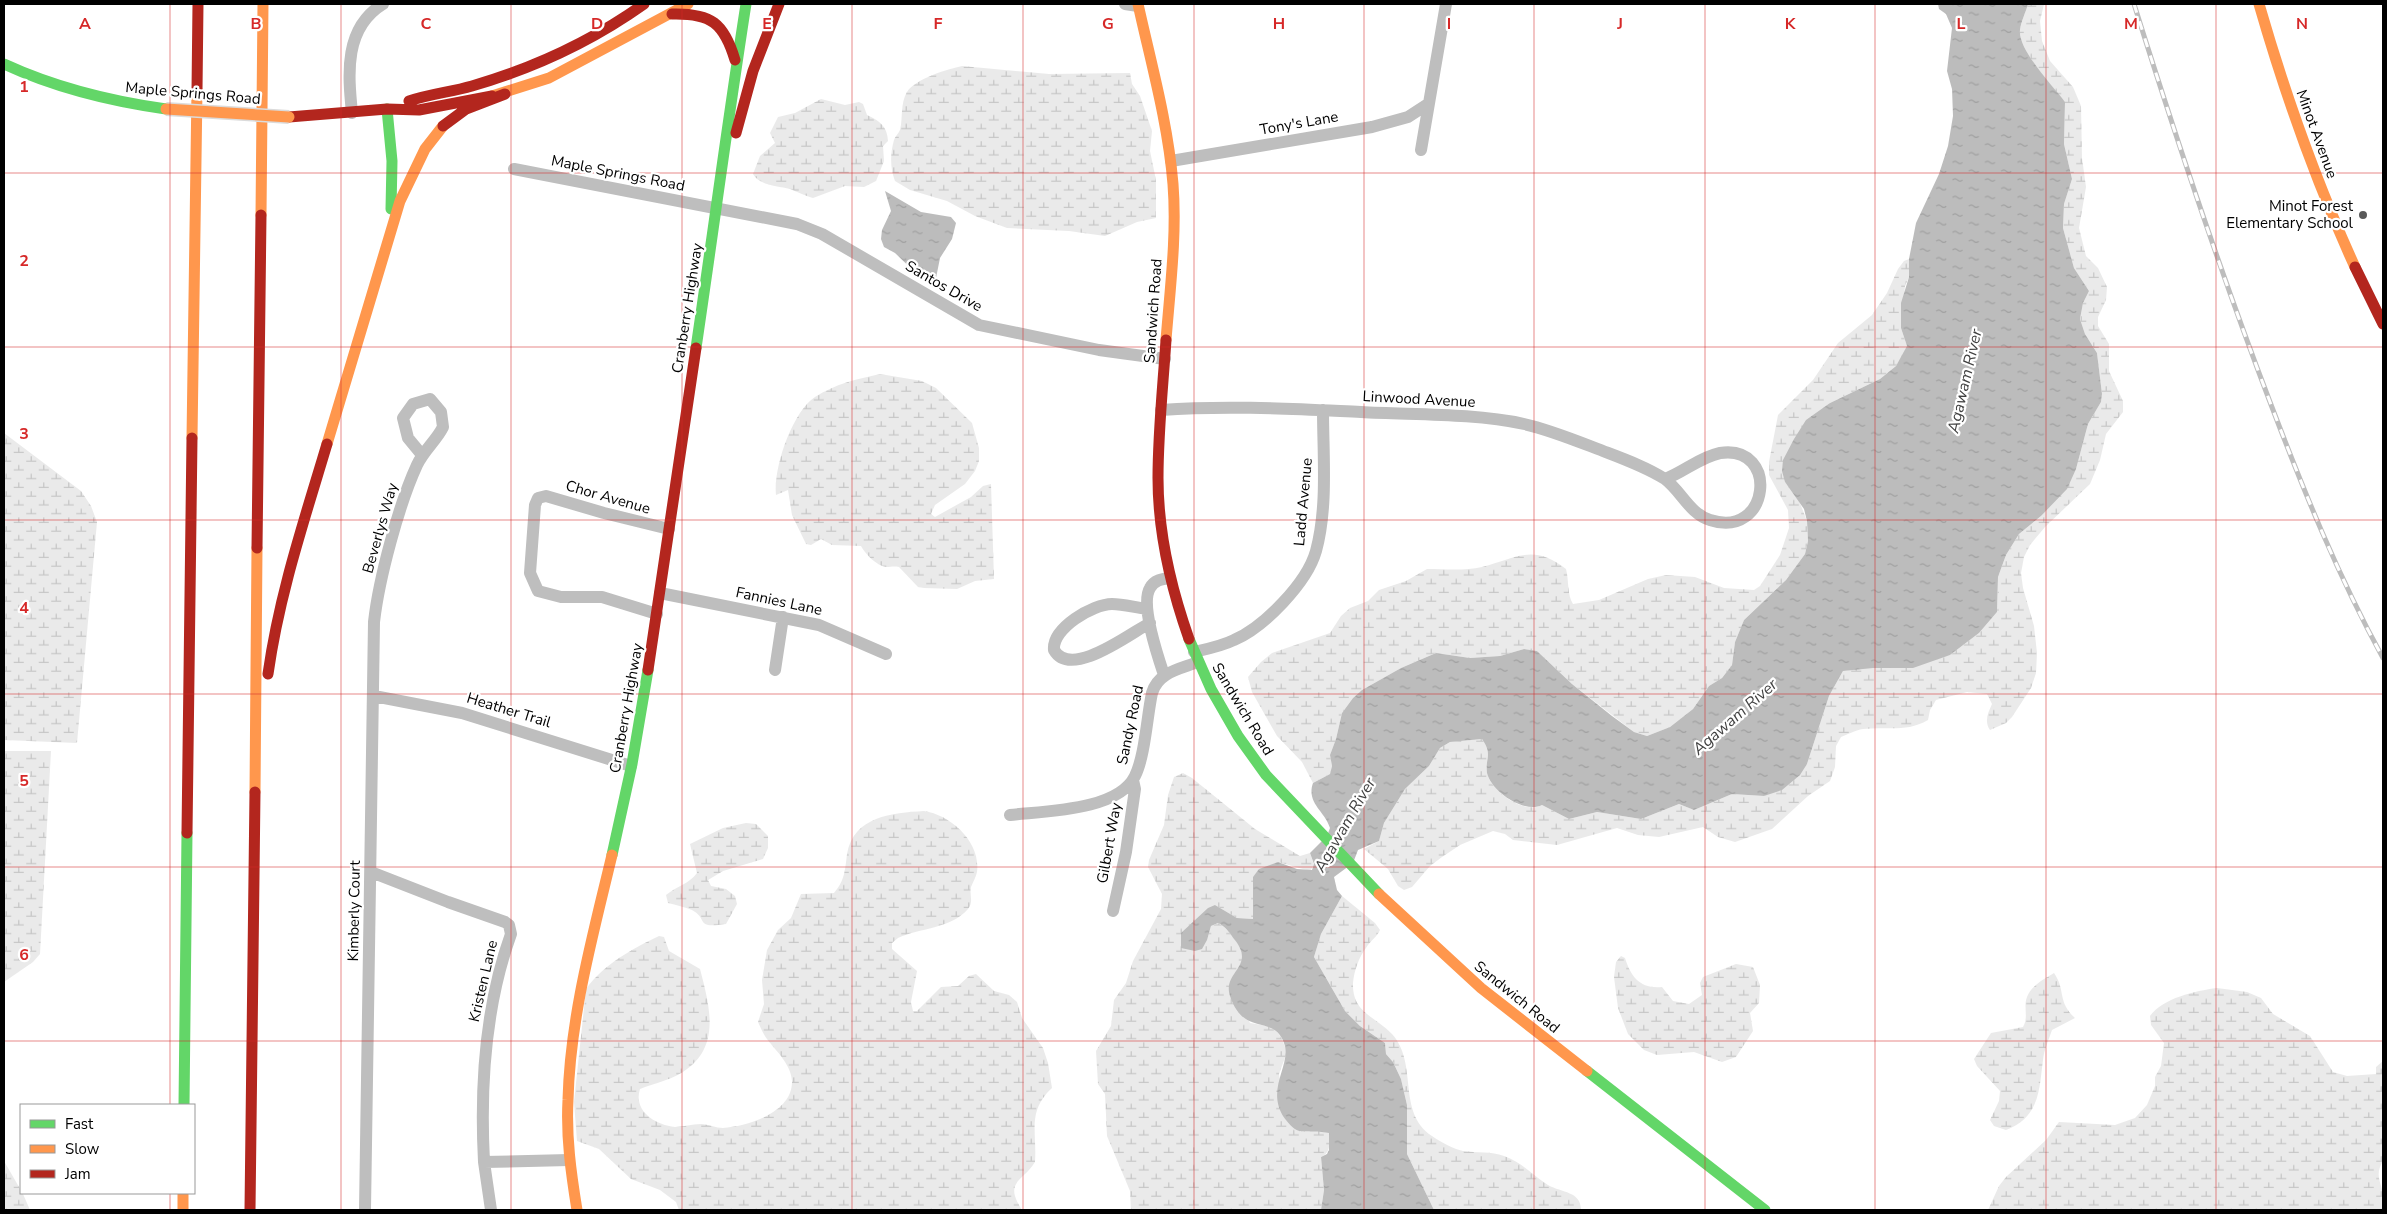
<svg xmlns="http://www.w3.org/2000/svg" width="2387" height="1214" font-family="'Nunito Sans',sans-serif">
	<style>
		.wetland { fill: url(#wetland-marsh) }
		.water { fill: url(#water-ripples) }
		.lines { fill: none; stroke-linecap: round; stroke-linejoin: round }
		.street { stroke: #bebebe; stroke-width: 12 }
		.fast { stroke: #63d668; stroke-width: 11 }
		.slow { stroke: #ff974d; stroke-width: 11 }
		.jam { stroke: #b3261e; stroke-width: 11 }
		.rail-casing { stroke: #bdbdbd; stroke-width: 5 }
		.rail { stroke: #fff; stroke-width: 3; stroke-dasharray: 9; stroke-linecap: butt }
		.slow-bridge-casing { stroke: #dbdbdb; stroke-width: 14; stroke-linecap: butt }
		.slow-bridge { stroke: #ff974d; stroke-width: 11 }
		.grid { fill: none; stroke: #d62828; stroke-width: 1; stroke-opacity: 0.55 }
		.poi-dot { fill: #595959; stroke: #fff; stroke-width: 2 }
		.labels { text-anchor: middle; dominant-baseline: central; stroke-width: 4.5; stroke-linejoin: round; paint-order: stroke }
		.street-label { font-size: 15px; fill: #000; stroke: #fff }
		.poi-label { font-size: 15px; fill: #000; stroke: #fff; text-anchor: end }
		.water-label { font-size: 16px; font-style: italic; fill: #414141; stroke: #fff }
		.grid-label { font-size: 16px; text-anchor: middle; font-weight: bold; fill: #d62828; stroke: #fff; stroke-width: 4.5; stroke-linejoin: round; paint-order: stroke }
	</style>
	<defs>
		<pattern id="wetland-marsh" width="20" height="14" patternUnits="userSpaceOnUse" patternTransform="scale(1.25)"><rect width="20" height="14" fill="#eaeaea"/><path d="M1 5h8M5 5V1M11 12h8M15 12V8" fill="none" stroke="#c7c7c7"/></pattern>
		<pattern id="water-ripples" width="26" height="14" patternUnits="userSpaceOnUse" patternTransform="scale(1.25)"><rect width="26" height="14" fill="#bcbcbc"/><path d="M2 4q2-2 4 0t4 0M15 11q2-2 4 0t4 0" fill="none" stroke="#a0a0a0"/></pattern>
	</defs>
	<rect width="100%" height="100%" fill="#fff"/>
	<!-- wetland -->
	<path class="wetland" d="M2028,4H2044L2040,21L2042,41L2050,61L2073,87L2081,106L2082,158L2086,187L2079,228L2086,256L2098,268L2107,287L2106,300L2098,317V326L2109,344V371L2123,401V412L2106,434L2100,460L2090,484L2045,527L2030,545L2024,557L2021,573L2023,588L2034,626L2037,653L2036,673L2031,688L2012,717L2006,723L1990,730C1984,721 1988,713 1992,704L1987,694L1967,692L1936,700L1930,710L1928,720C1906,733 1886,726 1863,729C1855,730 1847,735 1841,737L1836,746L1835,767L1830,781L1808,796L1772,829L1735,842L1718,837L1703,827L1659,837L1638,835L1617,828L1557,845L1513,840L1505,834L1493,831L1460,845L1442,857L1430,866L1412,887L1404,890L1398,886L1388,869L1364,849L1379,841L1384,823L1405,789L1429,766L1440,748L1450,742L1482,739C1493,755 1485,757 1487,773C1491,791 1524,815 1542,805L1569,819L1597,812L1641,819L1679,804L1694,810L1732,794L1764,796L1807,764L1829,696L1843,671L1950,655L1979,633L1997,612L1998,577L2006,555L2019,534L2041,516L2076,469L2088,424L2101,402L2102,394L2097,353L2085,334L2080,319L2083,303L2089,291L2074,268L2063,228L2064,204L2072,179L2064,144L2065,102C2053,87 2018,50 2020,30C2021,21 2026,12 2028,4Z
		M962,66L1049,74L1130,73L1132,84L1140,96L1152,131L1150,151L1156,180V218L1137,222L1105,236L1069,231L1007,228L975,216L947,201L910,190L895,181C890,168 890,154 894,140C895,136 899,133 900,130C903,118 900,104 907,92C915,79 948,69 962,66Z
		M821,99L845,105L859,102L863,104L867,115C880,121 887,126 888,141L883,146L884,161L876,181L864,187L845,186L813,198C806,196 798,192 790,189C778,186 760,186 753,174L760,156L775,143L770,133L778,117L795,113Z
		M1909,259V277L1905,286L1901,328L1907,346L1904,353L1896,366L1880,379L1830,403L1785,482L1798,498L1807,521L1808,541L1805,554L1786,580L1744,620L1735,642L1732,665L1722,678L1709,686L1693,709L1670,727L1647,736L1634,732L1572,684L1537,651L1524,649L1500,656L1470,658L1436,653L1401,668L1362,690L1353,698L1342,713L1336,739L1330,755L1332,766L1330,774L1313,783L1302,762L1277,736L1252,692L1248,677L1261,662L1272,653L1330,633L1341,616L1350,608L1368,601L1379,590L1406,581L1427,569C1445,569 1465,571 1482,567C1517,558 1533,543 1566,569C1569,580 1567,595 1573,604L1599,600L1648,579L1666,575L1695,577L1724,588L1754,590L1760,586L1780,555L1789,528L1788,510L1769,475V462L1778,415L1813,380L1838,343L1872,315L1887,293L1898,269L1904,261Z
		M880,374L922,381L936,388L972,423L979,448V461L975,471L965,484L935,505L931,514L935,517L971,497L983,486L991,484L994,579L975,581L957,589L924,588L918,587L899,567C894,566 891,567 886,567C876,565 866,555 861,546L832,545L821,539L811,545L806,544L792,515L788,490L776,495C773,469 792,412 815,397C835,384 857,379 880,374Z
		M4,433L81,491L91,506L97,522L77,743L4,740Z
		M4,751H51L40,954L33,962L4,982Z
		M1183,773L1192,778L1255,829L1300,856L1310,853L1314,865L1310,871L1278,862L1253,877V919L1237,918L1215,905L1207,940L1211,926L1218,923C1225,927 1228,931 1233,937C1249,958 1242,963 1230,983L1250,1023L1273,1027L1281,1037L1285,1047L1286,1055L1279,1074L1286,1120L1299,1131L1310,1130L1329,1132C1329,1143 1332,1152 1321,1157L1324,1190L1321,1210H1131L1130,1191L1107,1136L1105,1094L1098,1084L1096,1051L1111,1026L1114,1000L1126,983L1133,961L1161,909L1162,894L1148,867L1149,860L1164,825L1168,795L1174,777Z
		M924,811C951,815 981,842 977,872C976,877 973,882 971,887C969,894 974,902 968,909C951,929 919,928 898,938L892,943V949L917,971L911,1002L913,1011H917L941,987L958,986L969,976L976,974L994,991L1009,995L1017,1002L1022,1018L1043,1048L1048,1063L1052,1088C1027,1111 1037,1132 1035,1162C1023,1182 1003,1181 1022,1210H679L676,1202L660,1190L631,1179L599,1149L577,1141L574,1102L586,989C604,964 632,949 659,936L664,937L669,951L700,969C709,1004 721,1044 687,1069C675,1079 655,1083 640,1089C633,1110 654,1125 675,1127C683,1127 692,1124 701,1124C708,1124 716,1128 723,1128C749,1126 793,1112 792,1081C791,1064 776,1051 767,1039C763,1034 761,1028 758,1022L764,1004L762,980L767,950L778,930L791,918L801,894L834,893C845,880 845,870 847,854C854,816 892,813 924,811Z
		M746,823L756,824L768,836V848L763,859L723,871L708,880L711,886L726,889L735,896L737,904L726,924C694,929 709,919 692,910C685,907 676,905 668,903L666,895C677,886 689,884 697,873L690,844L723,828Z
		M1342,896L1375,923L1380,930C1377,937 1370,941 1366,948C1359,957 1354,971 1353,983C1352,1013 1375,1016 1392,1034C1419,1064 1396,1112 1432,1136C1440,1142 1454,1149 1463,1151C1477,1153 1491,1151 1504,1156C1522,1162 1533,1176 1548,1185C1562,1193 1581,1191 1581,1210H1434L1407,1154V1105L1401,1079L1393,1062L1386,1054L1385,1043L1360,1026L1345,1011L1314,957L1321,934Z
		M1621,956L1625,958C1631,977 1640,989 1662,987L1673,1001L1689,1004L1702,995L1700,983L1703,977L1736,964L1753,967L1760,985L1759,1003L1750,1013L1753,1031L1736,1057L1722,1062L1694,1052L1657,1055L1644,1050L1628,1034L1618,1008L1614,977L1616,962Z
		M2054,973C2066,990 2057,1002 2075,1018L2052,1030C2049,1039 2044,1050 2043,1060C2039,1090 2040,1117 2006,1130L1994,1126L1990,1120L1999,1101L2000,1091L1977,1066L1974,1059L1991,1033L2023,1027C2029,1017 2023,1007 2027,997C2031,986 2044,979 2054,973Z
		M2217,988L2247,992L2261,998L2273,1014L2310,1036L2333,1072L2347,1076L2376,1074V1067L2383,1061V1161C2375,1174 2380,1180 2383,1193C2384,1198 2383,1205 2383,1210H1988L1999,1186L2006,1177L2046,1140L2059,1122L2115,1125L2135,1118L2147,1105L2155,1086V1077L2161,1066L2164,1043L2151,1025L2150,1016C2163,998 2195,991 2217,988Z
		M4,1161L23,1194L30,1210H4Z"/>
	<!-- water -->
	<path class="water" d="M1938,4H2028C2026,12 2021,21 2020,30C2018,50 2053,86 2065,102L2064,144L2072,179L2064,204L2063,228L2074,268L2089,291L2083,303L2080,319L2085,334L2097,353L2102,394L2101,402L2088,424L2076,469L2067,489L2041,516L2019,534L2006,555L1998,577L1997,612L1979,633L1950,655L1913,668H1873L1843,671L1829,696L1807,764L1800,775L1782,790L1764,796L1732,794L1694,810L1679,804L1641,819L1597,812L1569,819L1542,805C1524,814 1491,791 1487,773C1485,757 1493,755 1482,739L1450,742L1440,748L1429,766L1405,789L1384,823L1379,841L1358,850L1353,863L1334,877L1337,890L1342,896L1321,934L1314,957L1345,1011L1360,1026L1385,1043L1386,1054L1393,1062L1401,1079L1407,1105V1154L1434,1210H1321L1324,1190L1321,1157L1327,1154L1329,1150V1133C1322,1131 1303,1132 1299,1131C1293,1129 1287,1122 1283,1116C1266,1087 1292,1065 1284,1043C1273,1013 1244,1038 1230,996C1222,971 1257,967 1234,939C1229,932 1226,927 1218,923L1211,926L1207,940L1202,949L1195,951L1181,948V933L1208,908L1215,905L1237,918L1253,919V877L1259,869L1278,862L1297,869L1312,870L1314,864L1310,853L1327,836L1330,828C1325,811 1306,803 1313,783L1330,774L1332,766L1330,755L1336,739L1342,713L1353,698L1362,690L1401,668L1436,653L1470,658L1500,656L1524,649L1537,651L1572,684L1612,716L1634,732L1647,736L1670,727L1693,709L1709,686L1722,678L1732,665L1735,642L1744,620L1786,580L1805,554L1808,541L1807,521L1804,509L1785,482L1782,471L1783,460L1794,439L1806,420L1830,403L1880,379L1896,366L1907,346L1901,328V303L1909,277V259L1916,223L1939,174L1948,146L1953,116L1952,89L1947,71L1952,28L1946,14L1939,9Z
		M885,191L921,212L951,217L956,223L952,239L940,258L936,278L931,280H923L895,253L884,247L881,239L882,230L891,211Z"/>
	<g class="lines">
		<!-- street -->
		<path class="street" d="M1125,4L1138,6
			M352,113C348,73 344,28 383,4
			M1421,150L1446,4
			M1171,161L1372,127L1408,117L1428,104
			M514,169L797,224L822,234L979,325L1099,350L1165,359
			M1161,410C1228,405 1294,409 1361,412C1413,415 1473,413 1524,424C1551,430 1577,441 1603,451C1624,459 1646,467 1665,479C1684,472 1700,457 1720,453C1780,444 1770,540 1710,520C1690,514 1681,491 1665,479
			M660,593L819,625L886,654
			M1147,609C1136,608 1124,604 1112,604C1093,604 1052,628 1054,650C1071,680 1132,632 1150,623
			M657,614L602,597H561L538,591L530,573L535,505L538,498L546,496L604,513L669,529
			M1194,652C1207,649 1222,646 1234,640C1264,627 1307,583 1316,551C1328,507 1323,455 1323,410
			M775,670L783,617
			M1164,675C1158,657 1140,604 1150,588C1154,580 1162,579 1170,578
			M374,696L462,713L631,766
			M1010,815C1044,811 1118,811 1135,776C1145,756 1147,716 1152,693C1158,672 1180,669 1198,662
			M371,872L448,902L505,922L509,925L511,934C485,1006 480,1086 484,1162L569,1160
			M1113,911L1126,852L1135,789L1133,780
			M484,1162L491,1210
			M365,1210L374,622C379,578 399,504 417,465C424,450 436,441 443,427L441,412L430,399L413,404L403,418L408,438L422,455"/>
		<!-- fast -->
		<path class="fast" d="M4,64C56,88 109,101 166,109
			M387,109L392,161L391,209
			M696,348C713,233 728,119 746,4
			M1189,639L1211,689L1238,736L1266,775L1379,894
			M612,855L632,764L648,670
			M1587,1071L1765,1210
			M184,1105L187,833"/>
		<!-- slow -->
		<path class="slow" d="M1138,4C1151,63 1168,123 1173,184C1177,235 1170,289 1166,340
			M2259,4C2285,94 2316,182 2355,267
			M492,96L549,78L688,4
			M261,215L263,4
			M192,438L197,90
			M327,444L400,201L425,149L443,126
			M255,792L257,548
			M1379,894L1481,988L1587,1071
			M183,1193V1210
			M577,1210C571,1173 566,1137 568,1100C570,1017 593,935 612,855"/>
		<!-- jam -->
		<path class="jam" d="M672,14C711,13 724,23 735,60
			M197,90L198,4
			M409,101C430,94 451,92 472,86C534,68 592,41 644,4
			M289,117L387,109L419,110L492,96
			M443,126L466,109L505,94
			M736,133L753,71L779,4
			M2355,267L2383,324
			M1166,340C1163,386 1158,432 1158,478C1158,533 1171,588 1189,639
			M257,548L261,215
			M648,670L696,348
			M268,674C279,595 304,521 327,444
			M187,833L192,438
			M250,1210L255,792"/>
		<defs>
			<path id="rail" d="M2134,4C2176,138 2220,271 2270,402C2303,489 2338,576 2383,658"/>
		</defs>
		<!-- rail casing -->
		<use href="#rail" class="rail-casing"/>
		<!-- rail -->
		<use href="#rail" class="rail"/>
		<defs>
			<path id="slow-bridge" d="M166,109L289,117"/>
		</defs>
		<!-- slow-bridge casing -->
		<use href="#slow-bridge" class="slow-bridge-casing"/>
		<!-- slow-bridge -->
		<use href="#slow-bridge" class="slow-bridge"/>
	</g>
	<!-- grid -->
	<path class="grid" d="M170,4V1105M341,4V1210M511,4V1210M682,4V1210M852,4V1210M1023,4V1210M1194,4V1210M1364,4V1210M1534,4V1210M1705,4V1210M1875,4V1210M2046,4V1210M2216,4V1210M4,173H2383M4,347H2383M4,520H2383M4,694H2383M4,867H2383M4,1041H2383M170,1193V1210"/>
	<!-- markers -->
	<circle class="poi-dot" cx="2363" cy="215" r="5"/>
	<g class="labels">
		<!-- street labels -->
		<g class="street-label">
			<text transform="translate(193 93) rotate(5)">Maple Springs Road</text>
			<text transform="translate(1299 123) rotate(-10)">Tony's Lane</text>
			<text transform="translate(2317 134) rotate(70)">Minot Avenue</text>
			<text transform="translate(618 173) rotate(11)">Maple Springs Road</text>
			<text transform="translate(944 286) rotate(30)">Santos Drive</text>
			<text transform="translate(687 308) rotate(-81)">Cranberry Highway</text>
			<text transform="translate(1153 311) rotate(-86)">Sandwich Road</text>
			<text transform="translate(1419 399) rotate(3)">Linwood Avenue</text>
			<text transform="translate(608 497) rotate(16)">Chor Avenue</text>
			<text transform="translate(1303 502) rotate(-85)">Ladd Avenue</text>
			<text transform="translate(380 528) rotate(-74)">Beverlys Way</text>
			<text transform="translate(779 601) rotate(12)">Fannies Lane</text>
			<text transform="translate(626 708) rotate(-80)">Cranberry Highway</text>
			<text transform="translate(1243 709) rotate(59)">Sandwich Road</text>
			<text transform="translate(509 710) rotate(17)">Heather Trail</text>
			<text transform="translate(1130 725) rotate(-78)">Sandy Road</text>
			<text transform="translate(1109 843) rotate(-80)">Gilbert Way</text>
			<text transform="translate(354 911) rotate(-89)">Kimberly Court</text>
			<text transform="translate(483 981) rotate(-77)">Kristen Lane</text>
			<text transform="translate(1517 997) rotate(39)">Sandwich Road</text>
		</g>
		<!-- poi labels -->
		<g class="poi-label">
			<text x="2353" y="206">Minot Forest<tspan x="2353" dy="17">Elementary School</tspan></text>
		</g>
		<!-- water labels -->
		<g class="water-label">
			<text transform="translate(1965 381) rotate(-77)">Agawam River</text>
			<text transform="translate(1735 717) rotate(-41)">Agawam River</text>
			<text transform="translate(1345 825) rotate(-60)">Agawam River</text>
		</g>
	</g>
	<g class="grid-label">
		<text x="85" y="29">A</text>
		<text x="256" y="29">B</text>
		<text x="426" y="29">C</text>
		<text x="597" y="29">D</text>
		<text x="767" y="29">E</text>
		<text x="938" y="29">F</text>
		<text x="1108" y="29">G</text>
		<text x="1279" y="29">H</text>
		<text x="1449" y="29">I</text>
		<text x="1620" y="29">J</text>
		<text x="1790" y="29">K</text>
		<text x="1961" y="29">L</text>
		<text x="2131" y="29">M</text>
		<text x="2302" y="29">N</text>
		<text x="24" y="92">1</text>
		<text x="24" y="266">2</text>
		<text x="24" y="439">3</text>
		<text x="24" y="613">4</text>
		<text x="24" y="786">5</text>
		<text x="24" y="960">6</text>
	</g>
	<!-- border -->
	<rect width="2387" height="1214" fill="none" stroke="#000000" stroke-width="10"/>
	<!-- legend -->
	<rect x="20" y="1104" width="175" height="90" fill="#ffffff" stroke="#999999"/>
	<rect x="30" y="1120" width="25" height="8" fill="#63d668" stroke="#999999"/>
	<text x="65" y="1129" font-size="15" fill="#000000">Fast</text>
	<rect x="30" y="1145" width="25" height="8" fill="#ff974d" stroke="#999999"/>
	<text x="65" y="1154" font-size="15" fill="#000000">Slow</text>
	<rect x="30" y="1170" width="25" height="8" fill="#b3261e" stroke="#999999"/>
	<text x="65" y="1179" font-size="15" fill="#000000">Jam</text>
</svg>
